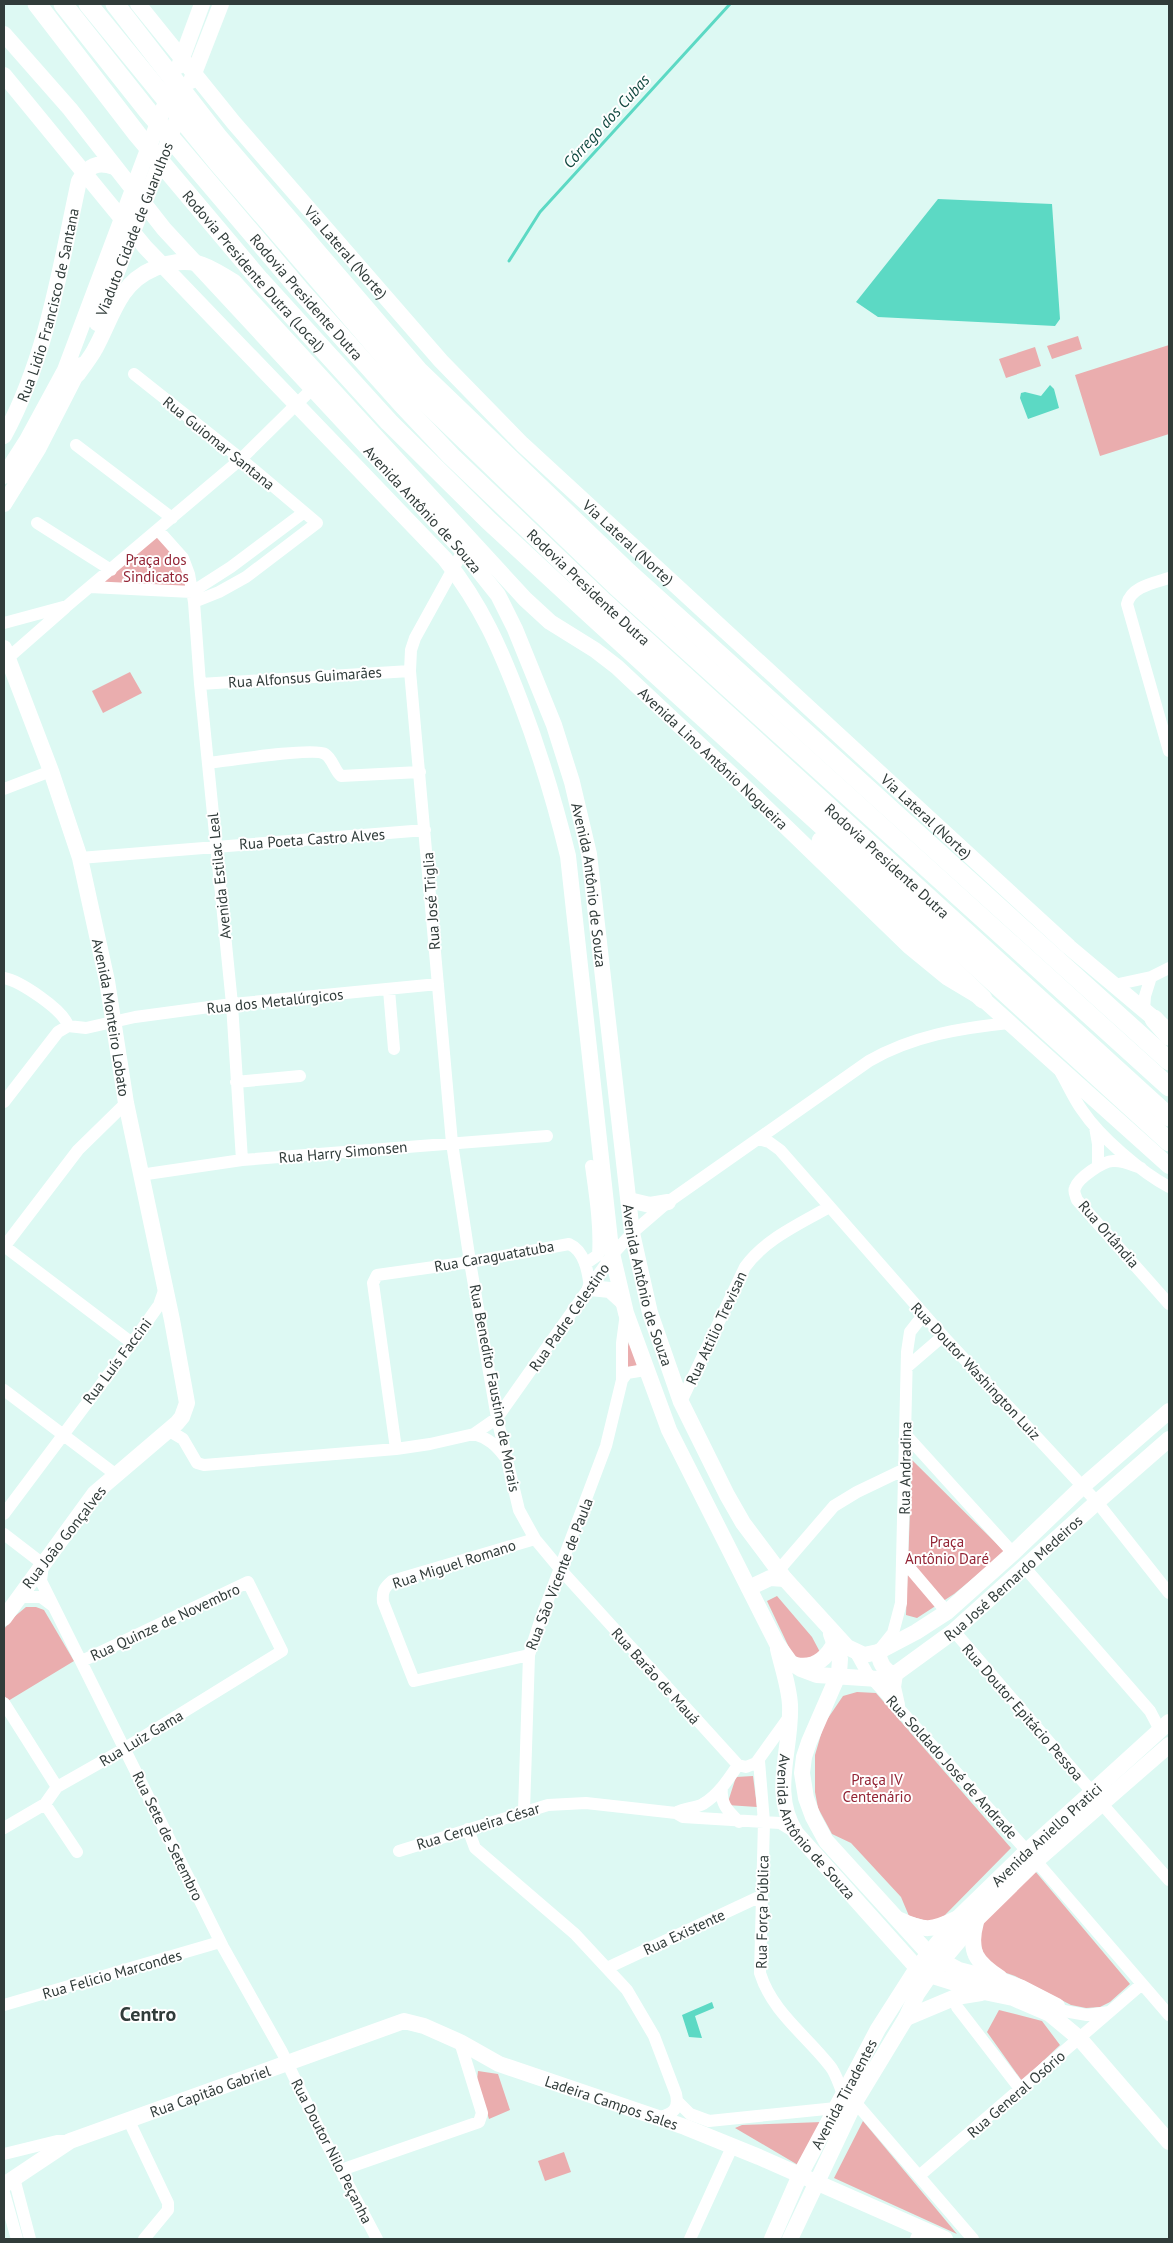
<svg xmlns="http://www.w3.org/2000/svg" width="1173" height="2243" font-family="'PT Sans',sans-serif">
	<style>
		.green { fill: #eaadae }
		.water { fill: #5cd9c4 }
		.lines { fill: none; stroke-linecap: round; stroke-linejoin: round }
		.stream { stroke: #5cd9c4; stroke-width: 3 }
		.minor { stroke: #fff; stroke-width: 12 }
		.major { stroke: #fff; stroke-width: 16 }
		.highway { stroke: #fff; stroke-width: 19 }
		.labels { text-anchor: middle; dominant-baseline: central; stroke-width: 4; stroke-linejoin: round; paint-order: stroke }
		.street-label { font-size: 15px; fill: #313c3a; stroke: #fff }
		.park-label { font-size: 15px; fill: #932435; stroke: #fff }
		.water-label { font-size: 16px; font-style: italic; fill: #10483f; stroke: #fff }
		.district-label { font-size: 20px; font-weight: bold; fill: #313c3a; stroke: #fff }
	</style>
	<rect width="100%" height="100%" fill="#ddf9f3"/>
	<!-- green -->
	<path class="green" d="M1078,336L1082,349L1052,359L1047,346Z
		M1169,345V434L1100,456L1075,375Z
		M1035,347L1041,366L1006,378L999,359Z
		M159,535L183,567L187,591L100,585Z
		M130,672L142,693L103,713L92,691Z
		M629,1340L641,1363L624,1372Z
		M912,1460L1005,1552L954,1594L917,1618L906,1615Z
		M777,1596L812,1637L821,1654L805,1663L794,1658L767,1601Z
		M26,1607H36L44,1610L74,1661L8,1701L4,1695V1629L14,1617Z
		M857,1692L876,1693L1011,1848L944,1916L931,1922L909,1916L901,1897L851,1843L832,1834L818,1808L815,1792V1755L824,1724L843,1696Z
		M753,1776L757,1807L727,1805L736,1777Z
		M1035,1871L1130,1984L1110,2002L1100,2007L1086,2008L1071,2005L1015,1976L992,1968L985,1961L978,1933L982,1922Z
		M999,2010L1042,2021L1060,2045L1022,2081L987,2032Z
		M478,2071L498,2074L510,2110L489,2119L477,2080Z
		M863,2121L957,2234L834,2178Z
		M822,2122L798,2165L735,2128L742,2125Z
		M564,2152L571,2172L545,2181L538,2161Z"/>
	<!-- water -->
	<path class="water" d="M938,199L1052,204L1060,319L1055,326L878,317L856,302Z
		M1050,385L1054,389L1059,408L1028,419L1020,398L1021,393L1025,392L1041,396Z
		M712,2002L714,2008L695,2016L702,2038L689,2037L682,2015Z"/>
	<g class="lines">
		<!-- stream -->
		<path class="stream" d="M509,261L540,212L730,4"/>
		<!-- minor -->
		<path class="minor" d="M134,374L241,459L317,523L246,577L219,592L194,602
			M76,445L172,518
			M37,523L111,570
			M158,530L183,558L189,574L194,602L200,684L232,1004L242,1160
			M463,551L415,638L411,650L410,671L452,1143L470,1262L497,1418L519,1510L535,1539L560,1569L738,1765L746,1767L756,1763L789,1717
			M1169,578C1153,583 1131,587 1127,604L1169,751
			M90,587L192,592
			M192,592L231,567L303,513
			M4,623L67,606L241,459L311,390
			M8,658L65,608
			M200,684L410,671
			M208,763C225,761 315,747 325,754C333,759 334,770 341,776L420,772
			M4,789L51,771
			M80,858L425,830
			M4,978C20,981 64,1010 68,1026
			M1114,985L1151,977L1169,968
			M389,990L394,1049
			M1144,1010L1145,996L1151,977
			M68,1026L86,1028L135,1017L232,1004L438,984
			M1061,1073C1068,1085 1074,1099 1082,1110C1100,1137 1141,1172 1169,1187
			M236,1082L300,1076
			M4,1102L58,1032L68,1026
			M1095,1127L1098,1144V1165
			M758,1139L769,1142L780,1150L943,1336L1097,1502L1169,1593
			M1141,1168C1132,1165 1122,1160 1113,1161C1103,1161 1078,1178 1075,1188C1073,1192 1076,1196 1077,1200L1169,1304
			M140,1175L242,1160L547,1136
			M4,1246L132,1343
			M4,1247L78,1150L126,1103
			M585,1264L598,1255C600,1226 595,1195 591,1166
			M907,1367L943,1336
			M622,1380L627,1373L645,1370
			M4,1390L115,1474
			M681,1402L745,1267C765,1239 800,1224 829,1207
			M168,1430L183,1439L197,1463L204,1465L396,1449L430,1444L474,1434L497,1418L613,1254L632,1233L668,1202L869,1061C912,1036 960,1028 1009,1023
			M474,1434C488,1438 496,1445 505,1457
			M906,1435L1013,1553
			M396,1449L373,1283L377,1275L470,1262L569,1244C585,1251 588,1272 590,1288
			M4,1514L132,1343L159,1305L165,1288
			M4,1534L43,1564L41,1581L223,1947L282,2052L323,2137L377,2239
			M902,1559L947,1612
			M1025,1568L1150,1711L1160,1730
			M778,1571L834,1506L857,1492L905,1469
			M18,1597H41L53,1606
			M954,1631L1092,1792
			M881,1648L893,1633L901,1603L907,1352L910,1332L924,1314
			M856,1653L867,1673L1036,1861L1169,2015
			M529,1655L414,1681L383,1602C382,1591 384,1588 392,1581L535,1539
			M4,1703L57,1787
			M759,1761L764,1822L760,1973C772,2012 806,2035 830,2066C836,2073 839,2085 843,2094
			M722,1788C720,1804 728,1811 739,1822
			M45,1804L77,1852
			M1102,1804L1169,1880
			M524,1811L529,1655L540,1621L606,1446L622,1380V1343L626,1313
			M676,1813C685,1807 694,1809 703,1804C718,1795 728,1780 738,1765
			M4,1828L45,1804L57,1787L117,1753L282,1651L248,1582L82,1661
			M468,1829L475,1848L575,1934L627,1990L654,2036L676,2094C679,2108 674,2114 660,2117
			M399,1851L548,1805L586,1803L676,1813L683,1817L780,1823L796,1833
			M607,1968L761,1896
			M4,2005L220,1942
			M957,2007L1021,2090
			M1064,2011L1087,2015L1109,2012
			M677,2101L690,2114L709,2121L836,2108
			M855,2102L973,2239
			M129,2121L168,2203V2210L144,2239
			M4,2154L57,2141H70
			M341,2170L479,2122L482,2113L460,2042
			M919,2176L1142,1984
			M14,2178L30,2239
			M4,2193L17,2239
			M690,2239L732,2147
			M916,2239L921,2227"/>
		<!-- major -->
		<g class="major">
			<path id="s1" d="M138,4L234,123L441,361L522,444L1069,947L1163,1026"/>
			<path id="s2" d="M4,34L70,109L164,229L463,551L498,595L515,629L554,725L572,782L589,854L632,1233L650,1313L681,1402L727,1495L743,1523L785,1579L847,1647L864,1655L878,1652L916,1632L947,1612L1013,1553L1083,1486L1169,1411"/>
			<path d="M179,66L202,4"/>
			<path id="s3" d="M4,75L145,247L445,559C482,606 500,648 521,703C540,753 555,803 568,856L611,1249L626,1313L669,1430L777,1644L790,1662L801,1669L817,1675L878,1679L895,1674L954,1631L1097,1502L1169,1439"/>
			<path d="M191,81L221,4"/>
			<path id="s4" d="M97,323L183,104"/>
			<path id="s5" d="M78,374C84,365 91,357 95,349C105,331 112,310 123,294C138,271 169,258 197,263C210,266 222,275 234,282L525,599L550,622L595,650L617,667L748,790L909,946L948,978L983,999L1169,1166"/>
			<path id="s6" d="M4,436C47,357 60,268 79,181C88,166 97,161 114,167"/>
			<path d="M4,476L27,440L65,370L170,91"/>
			<path d="M4,504L38,449L81,365"/>
			<path id="s7" d="M4,648L51,771L80,858L107,981L126,1103L172,1320L187,1403L182,1417L177,1423L95,1493L4,1618"/>
			<path d="M629,1200L650,1205L668,1202"/>
			<path d="M590,1288L610,1290L622,1301"/>
			<path d="M749,1588L770,1578L785,1579"/>
			<path d="M831,1634L840,1659L839,1673L809,1742L804,1757L802,1773L806,1798L813,1817L826,1841L929,1954L959,1970L1006,1982L1022,1988L1057,2006"/>
			<path id="s8" d="M778,1649C782,1667 789,1686 790,1705C792,1750 770,1792 796,1833L917,1968L930,1975L984,1992L1013,1998L1050,2014L1080,2039L1169,2142"/>
			<path d="M878,1652C880,1663 884,1672 895,1674L893,1687L897,1705"/>
			<path d="M796,1665C815,1669 827,1658 835,1642"/>
			<path d="M900,1920C924,1931 932,1931 956,1919"/>
			<path d="M976,1922C968,1952 976,1962 1000,1978"/>
			<path d="M906,2018L956,1997L981,1993"/>
			<path id="s9" d="M4,2185L70,2141L404,2021L424,2026L460,2042L499,2064L685,2127L759,2157L945,2239"/>
			<path id="s10" d="M772,2239L800,2175L858,2067L878,2029L917,1968L958,1918L1027,1851L1169,1722"/>
			<path d="M790,2239L855,2102L906,2018L917,1994L930,1975L978,1918L1036,1861L1169,1745"/>
		</g>
		<!-- highway -->
		<g class="highway">
			<path id="s11" d="M37,4L137,134L260,280L389,422L489,521L593,617L1169,1142"/>
			<path id="s12" d="M63,4L147,110L299,289L401,403L451,456L605,603L1169,1117"/>
			<path d="M88,4L217,162L414,391L617,587L1169,1087"/>
			<path d="M115,4L219,138L418,370L628,572L1169,1061"/>
			<path d="M821,841L983,999"/>
			<path d="M1154,1019L1169,1036"/>
		</g>
	</g>
	<g class="labels">
		<!-- street labels -->
		<g class="street-label">
			<text stroke="none"><textPath href="#s4" startOffset="101">Viaduto Cidade de Guarulhos</textPath></text>
			<text stroke="none"><textPath href="#s1" startOffset="324">Via Lateral (Norte)</textPath></text>
			<text stroke="none"><textPath href="#s11" startOffset="344">Rodovia Presidente Dutra (Local)</textPath></text>
			<text stroke="none"><textPath href="#s12" startOffset="381">Rodovia Presidente Dutra</textPath></text>
			<text stroke="none"><textPath href="#s6" startOffset="139">Rua Lidio Francisco de Santana</textPath></text>
			<text transform="translate(219 443) rotate(39)">Rua Guiomar Santana</text>
			<text stroke="none"><textPath href="#s2" startOffset="634">Avenida Antônio de Souza</textPath></text>
			<text stroke="none"><textPath href="#s1" startOffset="729">Via Lateral (Norte)</textPath></text>
			<text stroke="none"><textPath href="#s12" startOffset="786">Rodovia Presidente Dutra</textPath></text>
			<text transform="translate(305 677) rotate(-4)">Rua Alfonsus Guimarães</text>
			<text stroke="none"><textPath href="#s5" startOffset="896">Avenida Lino Antônio Nogueira</textPath></text>
			<text stroke="none"><textPath href="#s1" startOffset="1134">Via Lateral (Norte)</textPath></text>
			<text transform="translate(312 839) rotate(-4)">Rua Poeta Castro Alves</text>
			<text stroke="none"><textPath href="#s12" startOffset="1191">Rodovia Presidente Dutra</textPath></text>
			<text transform="translate(219 876) rotate(-96)">Avenida Estilac Leal</text>
			<text stroke="none"><textPath href="#s2" startOffset="1054">Avenida Antônio de Souza</textPath></text>
			<text transform="translate(431 901) rotate(-94)">Rua José Triglia</text>
			<text transform="translate(275 1001) rotate(-6)">Rua dos Metalúrgicos</text>
			<text stroke="none"><textPath href="#s7" startOffset="386">Avenida Monteiro Lobato</textPath></text>
			<text transform="translate(343 1152) rotate(-5)">Rua Harry Simonsen</text>
			<text transform="translate(1109 1234) rotate(49)">Rua Orlândia</text>
			<text transform="translate(494 1256) rotate(-10)">Rua Caraguatatuba</text>
			<text stroke="none"><textPath href="#s2" startOffset="1459">Avenida Antônio de Souza</textPath></text>
			<text transform="translate(569 1317) rotate(-55)">Rua Padre Celestino</text>
			<text transform="translate(716 1328) rotate(-65)">Rua Attilio Trevisan</text>
			<text transform="translate(117 1361) rotate(-53)">Rua Luís Faccini</text>
			<text transform="translate(976 1371) rotate(47)">Rua Doutor Washington Luiz</text>
			<text transform="translate(495 1388) rotate(79)">Rua Benedito Faustino de Morais</text>
			<text transform="translate(905 1468) rotate(-89)">Rua Andradina</text>
			<text transform="translate(64 1537) rotate(-52)">Rua João Gonçalves</text>
			<text transform="translate(454 1564) rotate(-18)">Rua Miguel Romano</text>
			<text transform="translate(559 1574) rotate(-69)">Rua São Vicente de Paula</text>
			<text stroke="none"><textPath href="#s3" startOffset="2088">Rua José Bernardo Medeiros</textPath></text>
			<text transform="translate(165 1622) rotate(-25)">Rua Quinze de Novembro</text>
			<text transform="translate(656 1676) rotate(48)">Rua Barão de Mauá</text>
			<text transform="translate(1023 1712) rotate(49)">Rua Doutor Epitácio Pessoa</text>
			<text transform="translate(141 1738) rotate(-31)">Rua Luiz Gama</text>
			<text transform="translate(952 1767) rotate(48)">Rua Soldado José de Andrade</text>
			<text stroke="none"><textPath href="#s8" startOffset="190">Avenida Antônio de Souza</textPath></text>
			<text transform="translate(478 1826) rotate(-17)">Rua Cerqueira César</text>
			<text stroke="none"><textPath href="#s10" startOffset="494">Avenida Aniello Pratici</textPath></text>
			<text transform="translate(168 1836) rotate(64)">Rua Sete de Setembro</text>
			<text transform="translate(762 1912) rotate(-89)">Rua Força Pública</text>
			<text transform="translate(684 1932) rotate(-25)">Rua Existente</text>
			<text transform="translate(112 1974) rotate(-16)">Rua Felicio Marcondes</text>
			<text stroke="none"><textPath href="#s9" startOffset="228">Rua Capitão Gabriel</textPath></text>
			<text stroke="none"><textPath href="#s10" startOffset="162">Avenida Tiradentes</textPath></text>
			<text transform="translate(1016 2094) rotate(-41)">Rua General Osório</text>
			<text stroke="none"><textPath href="#s9" startOffset="658">Ladeira Campos Sales</textPath></text>
			<text transform="translate(332 2151) rotate(63)">Rua Doutor Nilo Peçanha</text>
		</g>
		<!-- park labels -->
		<g class="park-label">
			<text x="156" y="559">Praça dos<tspan x="156" dy="17">Sindicatos</tspan></text>
			<text x="947" y="1541">Praça<tspan x="947" dy="17">Antônio Daré</tspan></text>
			<text x="877" y="1779">Praça IV<tspan x="877" dy="17">Centenário</tspan></text>
		</g>
		<!-- water labels -->
		<g class="water-label">
			<text transform="translate(606 121) rotate(-48)">Córrego dos Cubas</text>
		</g>
		<!-- district labels -->
		<g class="district-label">
			<text x="148" y="2014">Centro</text>
		</g>
	</g>
	<!-- border -->
	<rect width="1173" height="2243" fill="none" stroke="#313c3a" stroke-width="10"/>
</svg>
